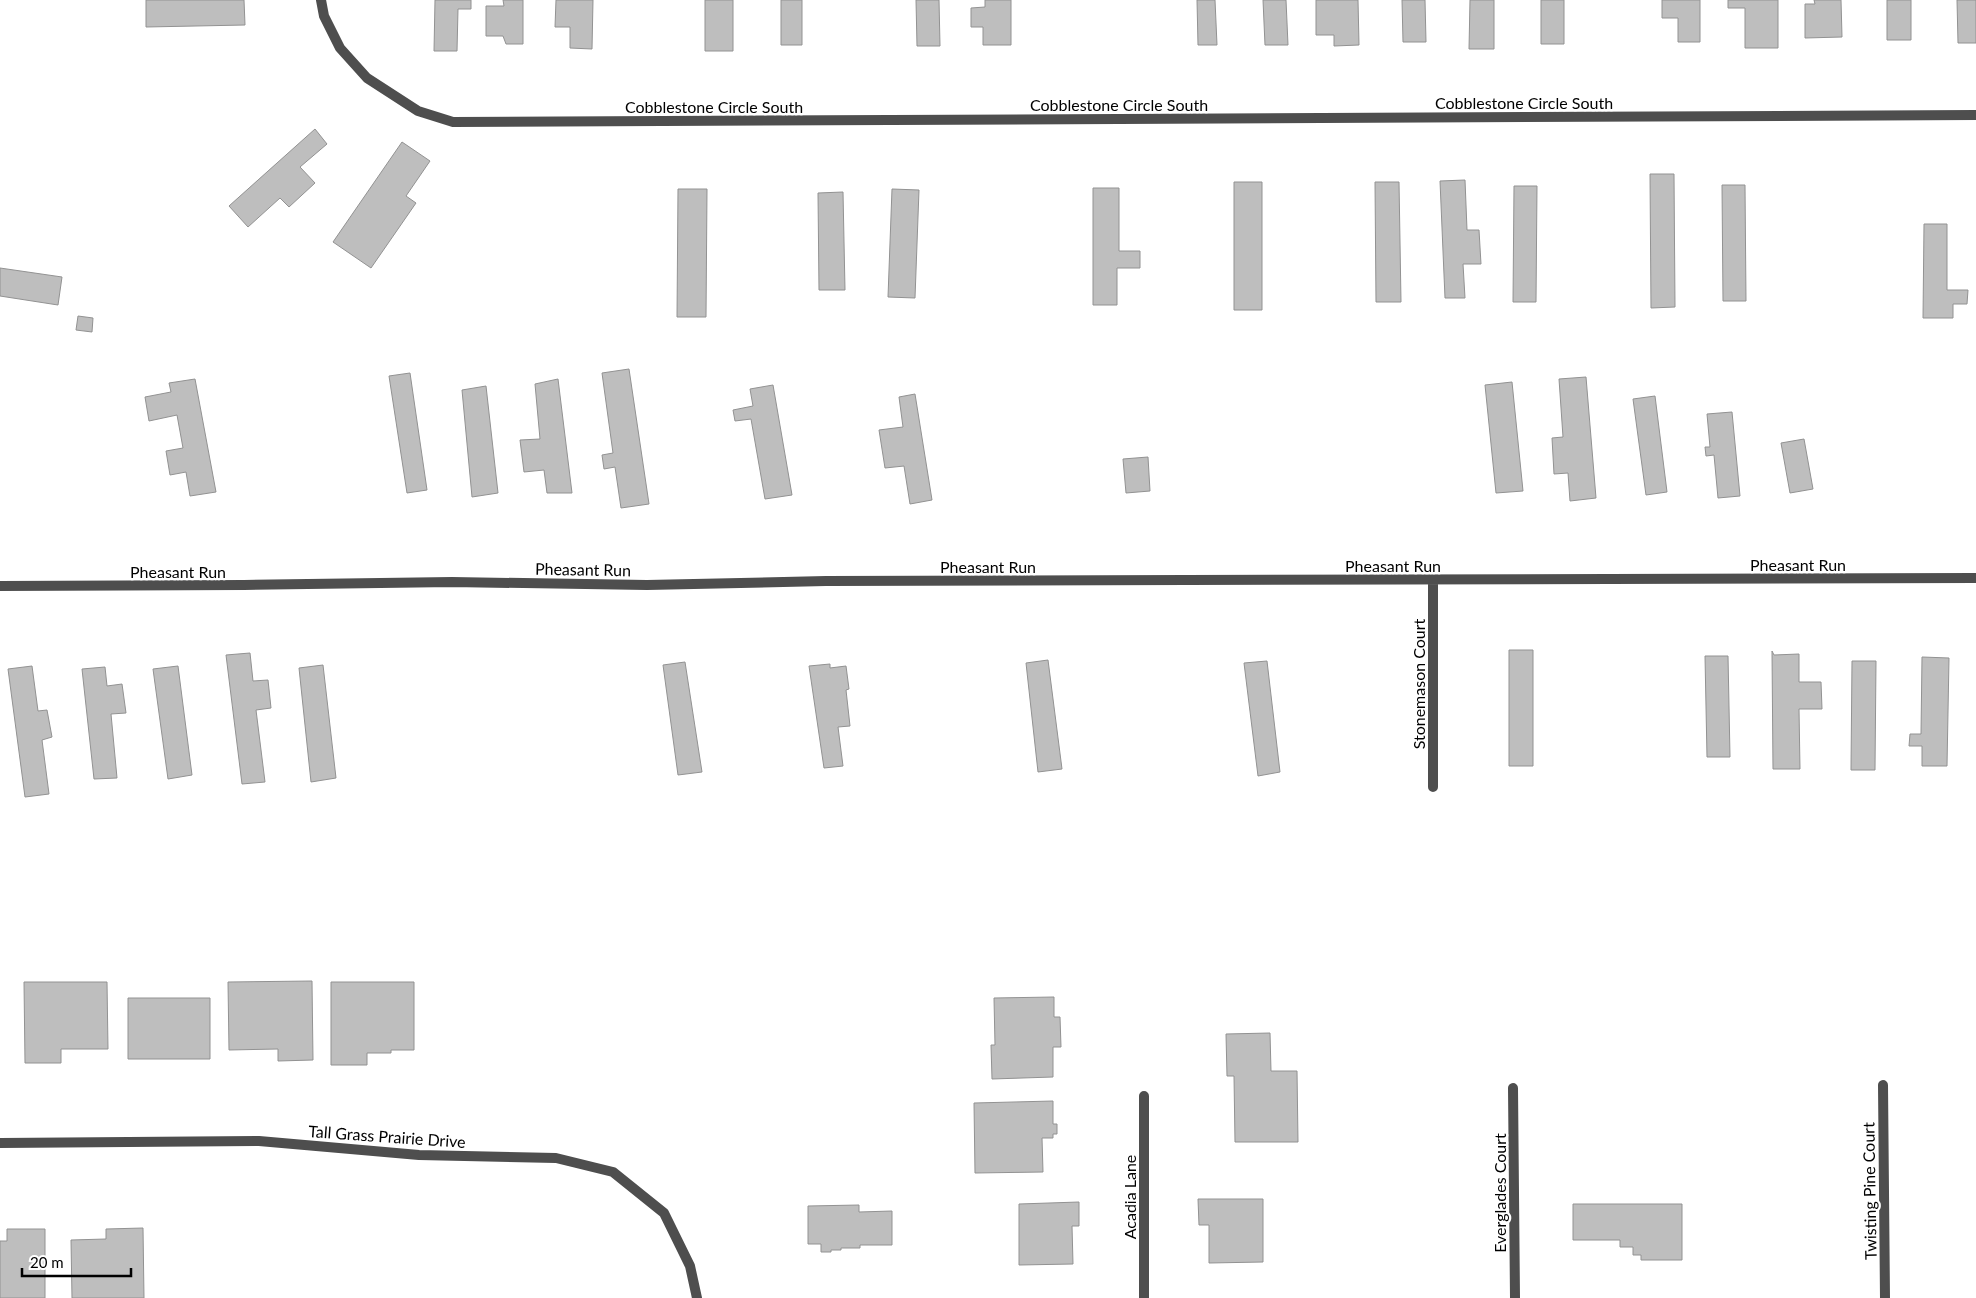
<svg xmlns="http://www.w3.org/2000/svg" width="1976" height="1298" font-family="Lato,sans-serif">
	<style>
		.building { fill: #bebebe; stroke: #929292 }
		.lines { fill: none; stroke-linecap: round; stroke-linejoin: round }
		.street { stroke: #4e4e4e; stroke-width: 10 }
		.labels { text-anchor: middle; dominant-baseline: central; stroke-width: 4.5; stroke-linejoin: round; paint-order: stroke }
		.street-label { font-size: 16px; fill: #000; stroke: #fff }
	</style>
	<rect width="100%" height="100%" fill="#fff"/>
	<!-- building -->
	<path class="building" d="M146,0H244L245,25L146,27Z
		M435,0H471V9H458L457,51H434Z
		M503,0H523V44H506L503,36H486V6H504Z
		M556,0H593L592,49L570,48V27H555Z
		M705,0H733V51H705Z
		M781,0H802V45H781Z
		M916,0H939L940,46H917Z
		M985,0H1011V45H983V27H971V8L985,7Z
		M1197,0H1215L1217,45H1198Z
		M1263,0H1286L1288,45H1265Z
		M1316,0H1358L1359,45L1334,46V35H1316Z
		M1402,0H1425L1426,42H1403Z
		M1470,0H1494V49H1469Z
		M1541,0H1564V44H1541Z
		M1662,0H1700V42H1678V18H1662Z
		M1728,0H1778V48H1745V8H1728Z
		M1814,0H1841L1842,37L1805,38V4H1815Z
		M1887,0H1911V40H1887Z
		M1957,0H1976V43H1958Z
		M315,129L327,144L300,167L315,183L289,207L280,198L248,227L229,206Z
		M402,142L430,161L406,196L416,203L371,268L333,242Z
		M1650,174H1674L1675,307L1651,308Z
		M1465,180L1467,230H1479L1481,264H1463L1465,298H1445L1440,181Z
		M1234,182H1262V310H1234Z
		M1375,182H1399L1401,302H1376Z
		M1722,185H1745L1746,301H1723Z
		M1514,186H1537L1536,302H1513Z
		M1093,188H1119V251H1140V268H1117V305H1093Z
		M678,189H707L706,317H677Z
		M892,189L919,190L915,298L888,297Z
		M843,192L845,290H819L818,193Z
		M1924,224H1947V290H1968L1967,304H1953V318H1923Z
		M0,268L62,277L58,305L0,296Z
		M78,316L93,318L92,332L76,330Z
		M629,369L649,504L621,508L615,467L604,469L602,455L613,453L602,373Z
		M410,373L427,490L407,493L389,376Z
		M1586,377L1596,498L1570,501L1568,473L1554,474L1552,438L1563,437L1559,379Z
		M195,379L216,492L190,496L186,472L170,475L166,451L183,448L177,415L149,421L145,397L171,392L169,383Z
		M558,379L572,493H547L544,470L524,472L520,440L540,439L535,384Z
		M1512,382L1523,491L1496,493L1485,385Z
		M773,385L792,495L765,499L751,419L735,421L733,410L753,406L750,389Z
		M486,386L498,493L472,497L462,390Z
		M915,394L932,500L910,504L904,466L885,468L879,430L903,427L899,397Z
		M1655,396L1667,492L1646,495L1633,399Z
		M1732,412L1740,496L1718,498L1714,455L1706,456L1705,447H1710L1707,414Z
		M1804,439L1813,489L1790,493L1781,443Z
		M1148,457L1150,491L1126,493L1123,459Z
		M1509,650H1533V766H1509Z
		M1772,651L1774,655L1799,654V682H1821L1822,709H1799L1800,769H1773Z
		M250,653L253,681L268,680L271,708L256,710L265,782L242,784L226,655Z
		M1705,656H1728L1730,757H1707Z
		M1922,657L1949,658L1947,766H1922V746H1909L1910,734H1921Z
		M1048,660L1062,769L1038,772L1026,663Z
		M1267,661L1280,772L1258,776L1244,663Z
		M1852,661H1876L1875,770H1851Z
		M685,662L702,772L678,775L663,665Z
		M830,664V668L846,666L849,689L846,690L850,726L838,727L843,766L824,768L809,666Z
		M323,665L336,778L311,782L299,668Z
		M32,666L38,711L47,710L52,737L42,740L49,794L25,797L8,669Z
		M178,666L192,775L168,779L153,669Z
		M105,667L107,686L122,684L126,713L111,714L117,778L94,779L82,669Z
		M312,981L313,1060L278,1061V1049L229,1050L228,982Z
		M24,982H107L108,1049H61V1063H25Z
		M331,982H414V1050H391V1053H367V1065H331Z
		M1054,997V1017H1060L1061,1047H1053V1077L992,1079L991,1045H995L994,998Z
		M128,998H210V1059H128Z
		M1270,1033L1271,1071H1297L1298,1142H1235L1234,1076H1227L1226,1034Z
		M1053,1101V1124H1057V1134H1053V1138H1042L1043,1172L975,1173L974,1103Z
		M1198,1199H1263V1262L1209,1263V1225H1199Z
		M1079,1202V1226H1072L1073,1264L1019,1265V1204Z
		M1573,1204H1682V1260H1641V1255H1633V1247H1620V1240H1573Z
		M859,1205V1212L892,1211V1245H860V1248H841V1250H831V1252H821V1244H808V1206Z
		M143,1228L144,1298H72L71,1240L106,1239V1229Z
		M7,1229H45V1298H0V1241H7Z"/>
	<g class="lines">
		<!-- street -->
		<path class="street" d="M321,0L324,16L340,48L367,78L418,111L453,122L1976,115
			M1433,580V787
			M0,586L244,585L452,582L647,585L826,581L1976,578
			M1883,1085L1885,1298
			M1513,1088L1515,1298
			M1144,1096V1298
			M0,1143L259,1141L419,1155L556,1158L613,1172L664,1213L690,1266L697,1298"/>
	</g>
	<g class="labels">
		<!-- street labels -->
		<g class="street-label">
			<text x="1524" y="102">Cobblestone Circle South</text>
			<text x="1119" y="104">Cobblestone Circle South</text>
			<text x="714" y="106">Cobblestone Circle South</text>
			<text x="1798" y="564">Pheasant Run</text>
			<text x="1393" y="565">Pheasant Run</text>
			<text x="988" y="566">Pheasant Run</text>
			<text transform="translate(583 569) rotate(1)">Pheasant Run</text>
			<text x="178" y="571">Pheasant Run</text>
			<text transform="translate(1418 684) rotate(-90)">Stonemason Court</text>
			<text transform="translate(387 1136) rotate(4)">Tall Grass Prairie Drive</text>
			<text transform="translate(1869 1191) rotate(-91)">Twisting Pine Court</text>
			<text transform="translate(1499 1193) rotate(-90)">Everglades Court</text>
			<text transform="translate(1129 1197) rotate(-90)">Acadia Lane</text>
		</g>
	</g>
	<!-- scale -->
	<path d="M22 1268v8h109v-8" fill="none" stroke="#000000" stroke-width="2.5"/>
	<text x="30" y="1268" font-size="15" fill="#000000" stroke="#ffffff" stroke-width="4" paint-order="stroke">20 m</text>
</svg>
